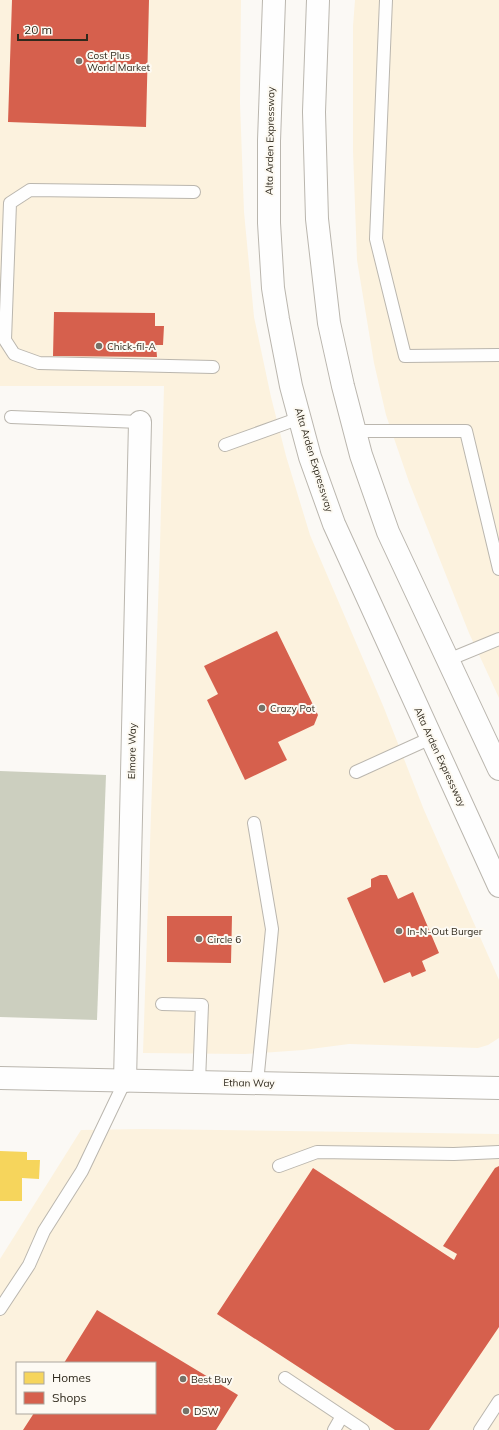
<svg xmlns="http://www.w3.org/2000/svg" width="499" height="1430" font-family="Mulish,sans-serif">
	<style>
		.built { fill: #fcf2de; fill-rule: evenodd }
		.homes { fill: #f6d55c }
		.shops { fill: #d6604d }
		.building { fill: #cccfbf }
		.lines { fill: none; stroke-linecap: round; stroke-linejoin: round }
		.service-casing { stroke: #bab6ae; stroke-width: 14 }
		.minor-casing { stroke: #bab6ae; stroke-width: 24 }
		.tertiary-casing { stroke: #bab6ae; stroke-width: 24 }
		.secondary-casing { stroke: #bab6ae; stroke-width: 24 }
		.service { stroke: #fefefe; stroke-width: 12 }
		.minor { stroke: #fefefe; stroke-width: 22 }
		.tertiary { stroke: #fefefe; stroke-width: 22 }
		.secondary { stroke: #fefefe; stroke-width: 22 }
		.poi-dot { fill: #767268; stroke: #fdfaf3; stroke-width: 1.5 }
		.labels { text-anchor: middle; dominant-baseline: central; stroke-width: 4; stroke-linejoin: round; paint-order: stroke }
		.poi-label { font-size: 10px; fill: #2f291c; stroke: #fdfaf3; text-anchor: start }
		.street-label { font-size: 10px; fill: #2f291c; stroke: #fdfaf3 }
	</style>
	<rect width="100%" height="100%" fill="#fbf9f5"/>
	<!-- built -->
	<path class="built" d="M0,0H241L240,103L244,212L254,317L271,397L286,456L310,535L384,708L424,810L499,980V1038L488,1045L478,1048L349,1044L303,1050L245,1054L143,1053L160,546L164,386H0Z
		M355,0H499V698L469,633L409,482L386,415L374,363L357,260L353,151V26Z
		M143,1129L499,1134V1430H0V1259L81,1130ZM17,1363H155V1413H17Z"/>
	<!-- homes -->
	<path class="homes" d="M0,1151L27,1152V1160H40L39,1179L22,1178V1201H0Z"/>
	<!-- shops -->
	<path class="shops" d="M12,0H149L146,127L8,122Z
		M54,312L155,313V326H164L163,345H156L157,357L53,356Z
		M277,631L318,715L314,725L278,742L287,760L245,780L207,700L218,694L204,666Z
		M380,875H387L398,899L413,892L439,953L422,961L426,971L412,977L410,972L384,983L347,898L371,887V879Z
		M167,916H232L231,963L167,962Z
		M499,1166V1327L429,1430H395L217,1314L313,1168L454,1260L457,1254L443,1246L495,1168Z
		M97,1310L238,1395L216,1430H23L34,1413H155V1363H64Z"/>
	<!-- building -->
	<path class="building" d="M0,771L106,775L97,1020L0,1017Z"/>
	<g class="lines">
		<defs>
			<path id="service" d="M386,0L376,239L405,356L499,355
				M194,192L30,190L10,203L5,340L14,354L39,363L213,367
				M11,417L140,422
				M354,431H466L499,569
				M225,445L300,418
				M448,660L499,639
				M356,772L431,738
				M254,823L272,929L257,1083
				M162,1004L202,1005L199,1082
				M279,1166L317,1152L454,1154L499,1152
				M0,1309L29,1265L44,1231L82,1171L125,1081
				M285,1378L363,1430
				M334,1430L342,1416
				M480,1430L499,1401"/>
			<path id="minor" d="M125,1081L140,422"/>
			<path id="tertiary" d="M0,1078L499,1088"/>
			<path id="secondary" d="M274,0L269,141V223L273,288L278,319L291,386L310,457L334,524L499,886
				M318,0L314,112L317,219L329,323L343,386L361,455L388,532L499,769"/>
		</defs>
		<!-- service casing -->
		<use href="#service" class="service-casing"/>
		<!-- minor casing -->
		<use href="#minor" class="minor-casing"/>
		<!-- tertiary casing -->
		<use href="#tertiary" class="tertiary-casing"/>
		<!-- secondary casing -->
		<use href="#secondary" class="secondary-casing"/>
		<!-- service -->
		<use href="#service" class="service"/>
		<!-- minor -->
		<use href="#minor" class="minor"/>
		<!-- tertiary -->
		<use href="#tertiary" class="tertiary"/>
		<!-- secondary -->
		<use href="#secondary" class="secondary"/>
	</g>
	<!-- markers -->
	<g class="poi-dot">
		<circle cx="79" cy="61" r="4"/>
		<circle cx="99" cy="346" r="4"/>
		<circle cx="262" cy="708" r="4"/>
		<circle cx="399" cy="931" r="4"/>
		<circle cx="199" cy="939" r="4"/>
		<circle cx="183" cy="1379" r="4"/>
		<circle cx="186" cy="1411" r="4"/>
	</g>
	<g class="labels">
		<!-- poi labels -->
		<g class="poi-label">
			<text x="87" y="55">Cost Plus<tspan x="87" dy="12">World Market</tspan></text>
			<text x="107" y="346">Chick-fil-A</text>
			<text x="270" y="708">Crazy Pot</text>
			<text x="407" y="931">In-N-Out Burger</text>
			<text x="207" y="939">Circle 6</text>
			<text x="191" y="1379">Best Buy</text>
			<text x="194" y="1411">DSW</text>
		</g>
		<!-- street labels -->
		<g class="street-label">
			<text transform="translate(270 141) rotate(-89)">Alta Arden Expressway</text>
			<text transform="translate(314 460) rotate(73)">Alta Arden Expressway</text>
			<text transform="translate(132 751) rotate(-89)">Elmore Way</text>
			<text transform="translate(440 757) rotate(65)">Alta Arden Expressway</text>
			<text transform="translate(249 1083) rotate(1)">Ethan Way</text>
		</g>
	</g>
	<!-- legend -->
	<rect x="16" y="1362" width="140" height="52" fill="#fdfaf3" stroke="#aba69d"/>
	<rect x="24" y="1372" width="20" height="12" fill="#f6d55c" stroke="#aba69d"/>
	<text x="52" y="1382" font-size="12" fill="#2f291c">Homes</text>
	<rect x="24" y="1392" width="20" height="12" fill="#d6604d" stroke="#aba69d"/>
	<text x="52" y="1402" font-size="12" fill="#2f291c">Shops</text>
	<!-- scale -->
	<path d="M18 34v6h69v-6" fill="none" stroke="#2f291c" stroke-width="2"/>
	<text x="24" y="34" font-size="12" fill="#2f291c" stroke="#fdfaf3" stroke-width="3" paint-order="stroke">20 m</text>
</svg>
